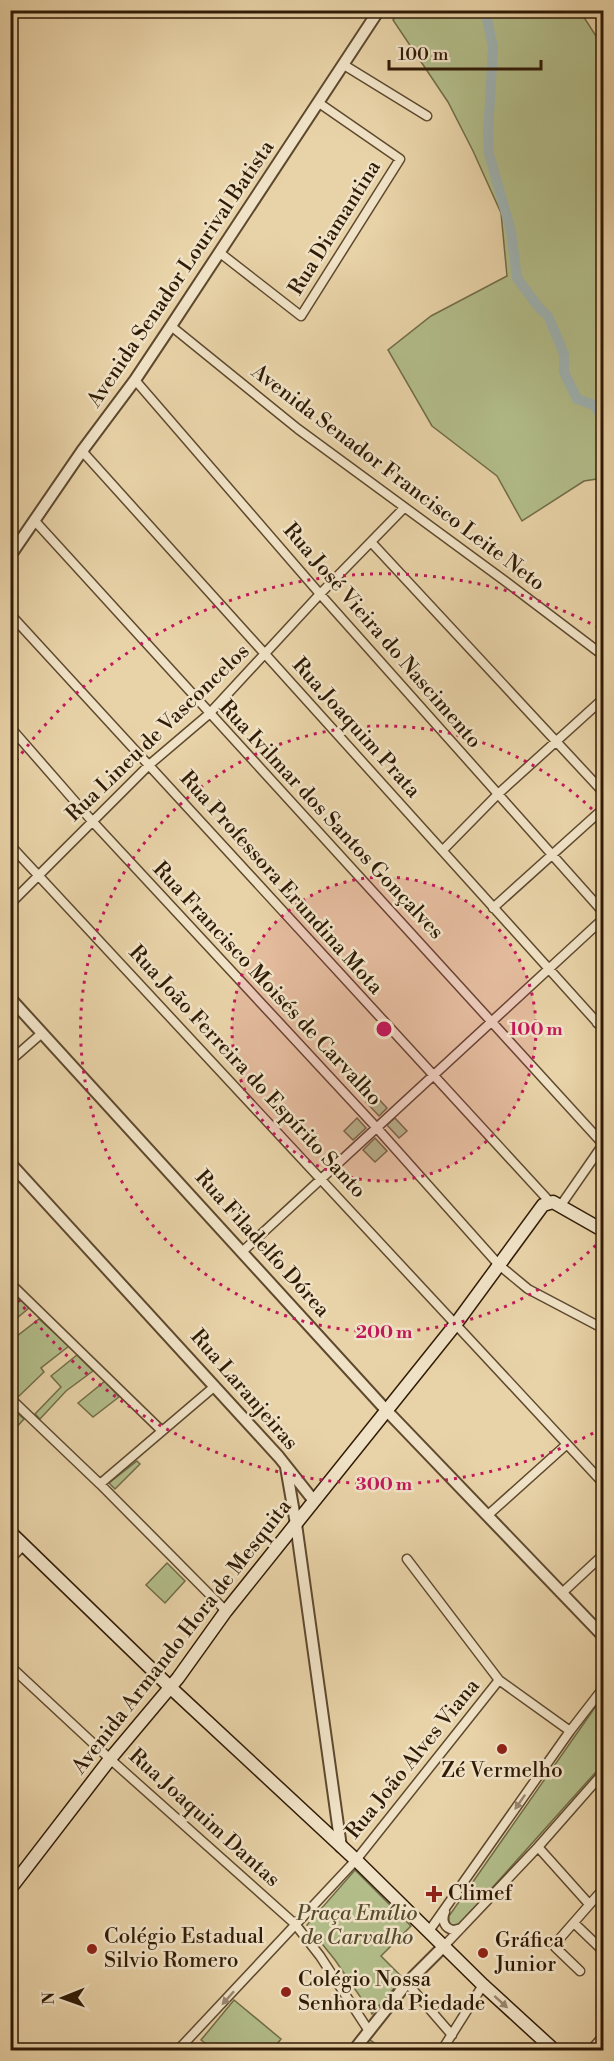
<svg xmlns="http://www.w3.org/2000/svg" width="614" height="2061" font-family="'Libre Bodoni',serif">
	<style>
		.green { fill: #b2bd8a; stroke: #716c48; stroke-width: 1.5 }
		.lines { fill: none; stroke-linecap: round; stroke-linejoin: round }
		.canal { stroke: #9eb4b4; stroke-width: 10 }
		.minor-casing { stroke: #5e492e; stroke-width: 11 }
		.tertiary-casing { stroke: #5e492e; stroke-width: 14 }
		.secondary-casing { stroke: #301b06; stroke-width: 15 }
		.minor { stroke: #f0e2c6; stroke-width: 8 }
		.tertiary { stroke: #f0e2c6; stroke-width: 10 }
		.secondary { stroke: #f0e2c6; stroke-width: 12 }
		.oneway { fill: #9a8870 }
		.ring { fill: none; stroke: #c2185b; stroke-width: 3; stroke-dasharray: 3 6 }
		.poi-dot { fill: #8f2418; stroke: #f0e2c6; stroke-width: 2 }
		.labels { text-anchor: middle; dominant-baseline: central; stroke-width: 5; stroke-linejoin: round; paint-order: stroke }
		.street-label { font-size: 21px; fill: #301b06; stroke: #f0e2c6 }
		.poi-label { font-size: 21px; fill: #301b06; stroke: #f0e2c6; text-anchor: start }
		.park-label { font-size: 21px; font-style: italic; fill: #574c2e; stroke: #f0e2c6 }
		.centre { fill: #c2185b; stroke: #f0e2c6; stroke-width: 3 }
		.ring-label { font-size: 18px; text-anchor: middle; font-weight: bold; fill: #c2185b; stroke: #f0e2c6; stroke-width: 5; stroke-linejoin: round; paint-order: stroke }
	</style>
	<rect width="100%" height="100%" fill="#e8d2a7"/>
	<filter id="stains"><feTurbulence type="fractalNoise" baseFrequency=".00333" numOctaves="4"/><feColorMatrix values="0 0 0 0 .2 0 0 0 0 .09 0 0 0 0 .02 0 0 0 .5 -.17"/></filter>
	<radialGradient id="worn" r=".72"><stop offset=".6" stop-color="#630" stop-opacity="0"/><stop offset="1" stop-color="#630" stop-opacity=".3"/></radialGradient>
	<!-- green -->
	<path class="green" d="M399,11H580L603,47V478L584,481L522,521L497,476L432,426L388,350L431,316L507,276L501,213L473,151L448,102L393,20Z
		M374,1094L387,1108L379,1116L366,1102Z
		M357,1118L366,1128L353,1140L344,1131Z
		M395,1118L407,1131L399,1138L387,1125Z
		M375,1138L387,1151L375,1162L363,1150Z
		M10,1290L29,1308L11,1323H10Z
		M39,1319L69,1346L41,1368L44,1372L18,1397L11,1390V1354L17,1348L12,1340Z
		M77,1355L93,1371L66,1391L40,1419L35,1414L61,1387L51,1376Z
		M105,1381L119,1397L93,1417L78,1403Z
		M10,1407L24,1419L11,1433H10Z
		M137,1461L140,1464L115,1489L109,1483Z
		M167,1563L185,1581L165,1603L146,1585Z
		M603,1696V1764L458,1926H449V1916Z
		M355,1870L411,1926L381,1956L403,1978L372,2014L335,1960L307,1925Z
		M234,2000L281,2039L272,2050H214L201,2040Z
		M369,2039L384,2050H361Z"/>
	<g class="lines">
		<!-- canal -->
		<path class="canal" d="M485,10L493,47L488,134L489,154L511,231L517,278L539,308L548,316L564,354V372L577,399L594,405L604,420"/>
		<defs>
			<path id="minor" d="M344,65L427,116
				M224,256L301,316L400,159L319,103
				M171,326L298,429L505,581L604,656
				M135,380L320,594L604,913
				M82,451L604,1030
				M34,520L603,1144
				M371,542L604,793
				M10,614L549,1201
				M10,727L92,821L376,1127L499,1265L528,1289L604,1329
				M10,845L604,1484
				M443,850L498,794L604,698
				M10,904L149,765L209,714L320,594L404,508
				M493,908L604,808
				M597,1023L604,1016
				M10,1061L42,1033
				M561,1205L604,1143
				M243,1251L604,918
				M10,1283L162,1431
				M10,1398L100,1484L226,1611
				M100,1484L215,1386
				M488,1515L566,1445
				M10,1559L24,1545
				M407,1559L499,1680L570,1731
				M562,1593L604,1554
				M10,1666L110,1759L295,1924L320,1956L369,2031
				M538,1847L589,1904
				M445,1912C441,1921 445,1929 454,1930L461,1928
				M574,1923L599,1947
				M429,1931L570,1731L604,1687
				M444,1946L538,1847L604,1772
				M580,1971L555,1947V1944L604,1888
				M407,1983L452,2035
				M178,2050L356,1860L499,1680
				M442,2050L483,1985
				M591,2050L604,2035"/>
			<path id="tertiary" d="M10,556L82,451L135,380L171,326L379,10
				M10,998L386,1410L604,1637
				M10,1163L279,1457L314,1501
				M286,1467L296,1524L341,1847
				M354,2050L407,1983L444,1946"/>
			<path id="secondary" d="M10,1532L171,1688L356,1860L483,1985L554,2050
				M10,1889L110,1759L178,1678L226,1611L455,1325L543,1205L553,1202L604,1231"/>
		</defs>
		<!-- minor casing -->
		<use href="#minor" class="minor-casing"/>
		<!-- tertiary casing -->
		<use href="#tertiary" class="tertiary-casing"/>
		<!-- secondary casing -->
		<use href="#secondary" class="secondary-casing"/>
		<!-- minor -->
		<use href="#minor" class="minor"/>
		<!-- tertiary -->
		<use href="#tertiary" class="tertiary"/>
		<!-- secondary -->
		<use href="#secondary" class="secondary"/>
	</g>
	<!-- one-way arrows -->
	<defs><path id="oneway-solid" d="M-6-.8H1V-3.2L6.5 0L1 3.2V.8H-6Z" transform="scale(1.5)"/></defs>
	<g class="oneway">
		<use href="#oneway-solid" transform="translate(520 1802) rotate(125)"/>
		<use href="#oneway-solid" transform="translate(228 1998) rotate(132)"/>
		<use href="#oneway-solid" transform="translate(501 2002) rotate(42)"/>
	</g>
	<!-- distance rings -->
	<circle cx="384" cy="1029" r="152" fill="#c2185b" fill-opacity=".12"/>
	<g class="ring">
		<circle cx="384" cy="1029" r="152"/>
		<path d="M602 1239A303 303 0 1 1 602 819"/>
		<path d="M601 1429A455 455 0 0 1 11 1290M11 768A455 455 0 0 1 601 629"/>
	</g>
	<!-- markers -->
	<g class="poi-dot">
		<circle cx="502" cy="1749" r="6"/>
		<path d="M431 1885h6v6h6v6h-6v6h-6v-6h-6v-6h6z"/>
		<circle cx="92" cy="1949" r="6"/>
		<circle cx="483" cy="1953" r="6"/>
		<circle cx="286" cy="1992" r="6"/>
	</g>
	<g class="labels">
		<!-- street labels -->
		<g class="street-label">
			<text transform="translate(335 228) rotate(-58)">Rua Diamantina</text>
			<text transform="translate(181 274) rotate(-56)">Avenida Senador Lourival Batista</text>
			<text transform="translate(398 478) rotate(37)">Avenida Senador Francisco Leite Neto</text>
			<text transform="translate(382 636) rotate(49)">Rua José Vieira do Nascimento</text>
			<text transform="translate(356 728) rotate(48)">Rua Joaquim Prata</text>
			<text transform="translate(158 733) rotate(-44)">Rua Lineu de Vasconcelos</text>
			<text transform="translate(331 820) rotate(47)">Rua Ivilmar dos Santos Gonçalves</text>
			<text transform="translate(281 883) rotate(48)">Rua Professora Erundina Mota</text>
			<text transform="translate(267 984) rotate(47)">Rua Francisco Moisés de Carvalho</text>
			<text transform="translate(247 1072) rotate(47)">Rua João Ferreira do Espírito Santo</text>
			<text transform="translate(262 1244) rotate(48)">Rua Filadelfo Dórea</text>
			<text transform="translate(244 1390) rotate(49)">Rua Laranjeiras</text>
			<text transform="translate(182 1637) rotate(-52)">Avenida Armando Hora de Mesquita</text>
			<text transform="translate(413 1759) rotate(-51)">Rua João Alves Viana</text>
			<text transform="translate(204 1818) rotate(42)">Rua Joaquim Dantas</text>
		</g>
		<!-- poi labels -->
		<g class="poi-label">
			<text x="502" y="1771" text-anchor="middle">Zé Vermelho</text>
			<text x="448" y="1894">Climef</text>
			<text x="104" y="1937">Colégio Estadual<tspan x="104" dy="24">Silvio Romero</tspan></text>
			<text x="495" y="1941">Gráfica<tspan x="495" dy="24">Junior</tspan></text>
			<text x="298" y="1980">Colégio Nossa<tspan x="298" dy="24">Senhora da Piedade</tspan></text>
		</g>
		<!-- park labels -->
		<g class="park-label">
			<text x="357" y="1914">Praça Emílio<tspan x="357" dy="24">de Carvalho</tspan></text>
		</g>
	</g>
	<circle cx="384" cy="1029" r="9" class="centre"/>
	<g class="ring-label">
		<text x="536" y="1035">100 m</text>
		<text x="384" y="1338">200 m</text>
		<text x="384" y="1490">300 m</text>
	</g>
	<!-- margin -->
	<rect width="614" height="2061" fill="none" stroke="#e8d2a7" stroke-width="36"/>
	<rect x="12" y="12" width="590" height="2037" fill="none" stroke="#301b06" stroke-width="3"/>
	<rect x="18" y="18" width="578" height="2025" fill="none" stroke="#301b06" stroke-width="1.5"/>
	<!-- north arrow -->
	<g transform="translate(63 1998) rotate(269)" stroke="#f0e2c6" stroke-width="4.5" paint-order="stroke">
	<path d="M0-4.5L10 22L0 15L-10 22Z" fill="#301b06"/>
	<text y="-9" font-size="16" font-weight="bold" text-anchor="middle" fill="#301b06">N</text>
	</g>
	<!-- scale -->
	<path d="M389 60v9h152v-9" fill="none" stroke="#301b06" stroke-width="3"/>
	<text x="398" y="60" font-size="18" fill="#301b06" stroke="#f0e2c6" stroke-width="4.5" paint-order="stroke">100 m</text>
	<rect width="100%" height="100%" filter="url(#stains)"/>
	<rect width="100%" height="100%" fill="url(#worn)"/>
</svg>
